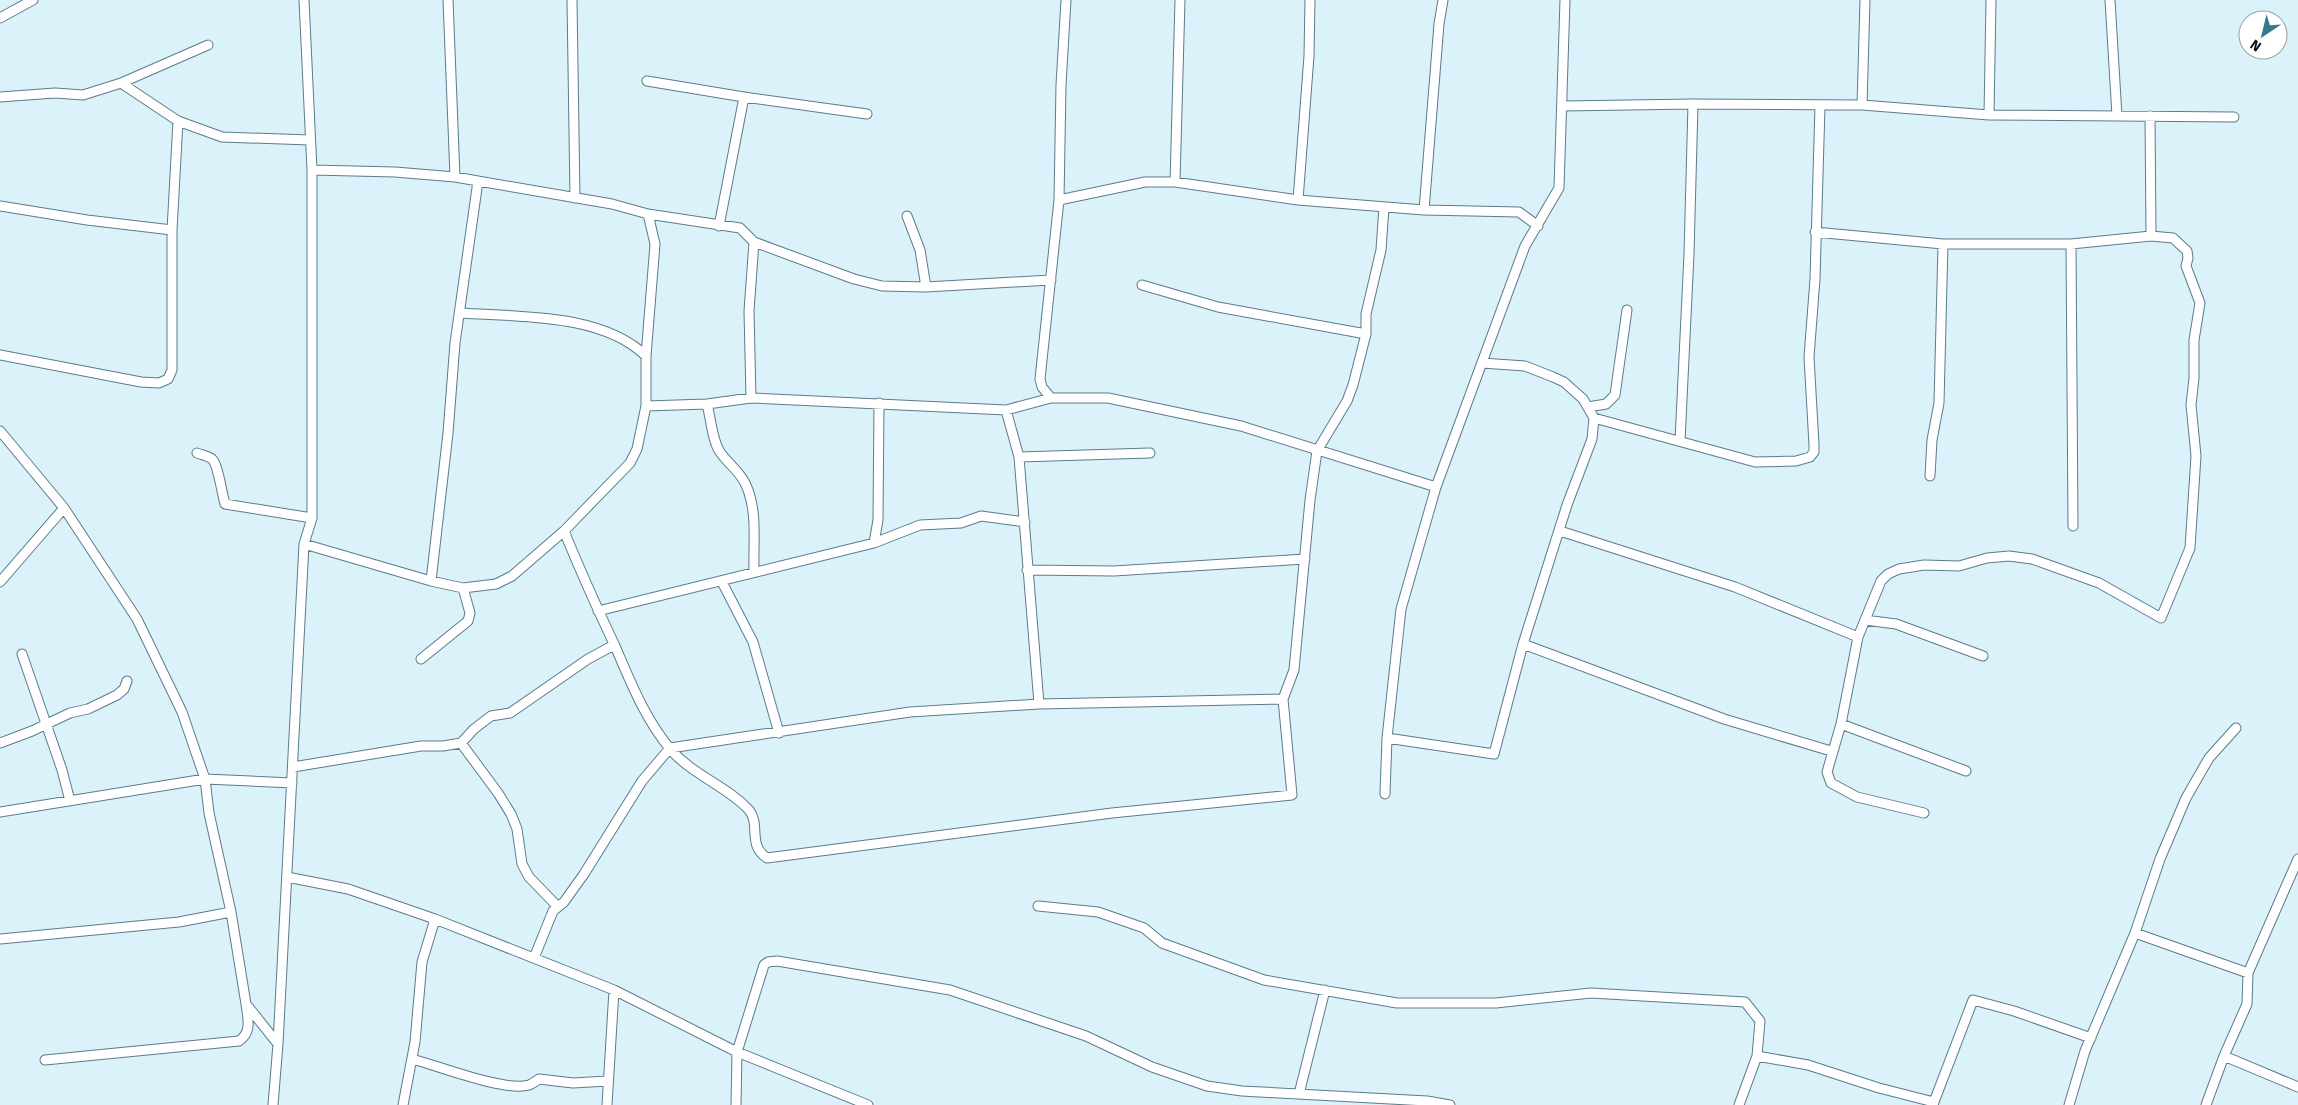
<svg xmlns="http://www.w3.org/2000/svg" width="2298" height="1105" font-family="'Fira Sans',sans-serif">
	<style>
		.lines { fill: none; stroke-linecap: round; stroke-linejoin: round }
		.street-casing { stroke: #5a7c89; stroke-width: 11 }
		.street { stroke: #fff; stroke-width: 9 }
	</style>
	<rect width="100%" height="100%" fill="#dcf2fb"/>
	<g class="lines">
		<defs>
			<path id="street" d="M448,0L455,177
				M572,0L575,198
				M2110,0L2117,116
				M0,18L33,0
				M647,81L744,97L719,226
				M121,83L208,45
				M0,97L55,93L83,95L121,83L178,121L222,137L310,140
				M744,97L867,114
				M1862,105L1865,0
				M1563,106L1693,104L1862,105L1989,115L2234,117
				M1989,115L1991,0
				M2150,116L2151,236
				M312,170L395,172L455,177L612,204L648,214L740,228L754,242L854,279L882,286L926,287L1051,280
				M1175,182L1180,0
				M1059,200L1145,182H1175L1298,200L1424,210L1519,212L1538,226
				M1298,200L1309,56L1310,0
				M0,206L87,220L172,230
				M1424,210L1439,24L1443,0
				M907,216L920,250L926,287
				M1815,232L1943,244H2071L2151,236L2173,238L2187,251L2188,258L2186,266L2200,303L2194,340V378L2191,405L2196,456L2190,548L2161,618L2099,583L2032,559L2009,556L1987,558L1959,566L1924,565L1899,569L1888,574L1881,581L1858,637L1841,724
				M2071,244L2073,526
				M1142,285L1218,307L1366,334
				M460,313C519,317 602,313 646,356
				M0,355L141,382L159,383L168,379L172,370V230L178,121
				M751,398L749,311L754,242
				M1051,398L1042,387L1040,379L1059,200L1061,85L1066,0
				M707,404C711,419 712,440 720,452C728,464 740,471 746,485C758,512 753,543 754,572
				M646,406L707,404L751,398L1006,410L1051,398H1108L1241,426L1436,487
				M1588,407L1606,404L1615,395L1627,310
				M1006,410L1019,457L1039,704
				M1594,418L1755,462L1796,461L1810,457L1814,452V445L1809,357L1815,279L1820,106
				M0,431L64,508L137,619L182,712L205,779L209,813L231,912L246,1004L278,1044
				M1680,441L1689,254L1693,104
				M197,453C202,455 208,456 212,459C218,464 222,494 225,504L312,518
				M1019,457L1150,453
				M1930,476L1932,440L1939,403L1943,244
				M564,531C580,570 597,608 615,646C631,683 645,719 671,750C694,776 727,786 749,810C761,825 747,845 767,858L1112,813L1292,795L1283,699L1294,670L1310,500L1317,451L1347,401L1353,385L1366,334V314L1381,250L1384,207
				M1560,531L1735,587L1858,637
				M874,543L878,520L879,403
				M304,544L431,581L463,588L496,584L512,576L564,531L630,463L637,449L646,406V356L655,244L648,214
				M1027,570L1114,571L1305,559
				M431,581L448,433L455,343L478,181
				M0,582L64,508
				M722,582L753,642L779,733
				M598,611L874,543L920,525L961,523L981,516L1025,522
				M1865,620L1896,624L1983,656
				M1523,644L1724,719L1831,751
				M22,654L62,770L70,801
				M421,659L468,621L470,613L463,588
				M1387,738L1494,754L1523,644L1567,505L1592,439L1594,418L1583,399L1564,382L1553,377L1525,366L1482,363
				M0,743L32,731L70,713L88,709L117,695L124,689L127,681
				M461,743L498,793L511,814L517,829L522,864L529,877L558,907
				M293,767L421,746H443L461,743L474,729L491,716L510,713L588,659L614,645
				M1385,794L1387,738L1401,609L1436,487L1525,246L1559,188L1565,0
				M0,812L205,779L292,783
				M1924,813L1857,797L1831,783L1827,772L1841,724L1966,771
				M287,877L348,889L435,919L614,990L737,1052L868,1105
				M1038,906L1098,912L1144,928L1162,943L1264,980L1397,1003H1496L1591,993L1745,1002L1760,1021L1757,1056
				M2135,933L2248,973
				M0,939L179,922L231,912
				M534,958L553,911L564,902L584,874L642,781L670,748L910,712L1039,704L1283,699
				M2224,1056L2298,1087
				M412,1059C439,1066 504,1092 529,1085C532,1084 536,1081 539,1079L573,1083L608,1081
				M45,1060L239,1041C252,1032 248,1019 246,1004
				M1299,1094L1325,990
				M1934,1102L1973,1000L2014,1011L2091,1038
				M273,1105L278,1044L304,544L312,518V170L304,0
				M403,1105L415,1042L422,962L435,919
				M607,1105L614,990
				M736,1105L737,1052L764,965L768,962L777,961L950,990L1086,1036L1152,1067L1207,1086L1242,1091L1427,1101L1450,1105
				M1739,1105L1757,1056L1808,1065L1879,1088L1934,1102L1933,1105
				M2069,1105L2085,1051L2135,933L2160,859L2186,798L2209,758L2236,728
				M2206,1105L2224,1056L2247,1004L2248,973L2298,859"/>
		</defs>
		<!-- street casing -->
		<use href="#street" class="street-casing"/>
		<!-- street -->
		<use href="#street" class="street"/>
	</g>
	<!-- north arrow -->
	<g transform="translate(2263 35) rotate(215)"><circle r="24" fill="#ffffff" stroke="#9a9fa1"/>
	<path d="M0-4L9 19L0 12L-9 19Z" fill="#39778d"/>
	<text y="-8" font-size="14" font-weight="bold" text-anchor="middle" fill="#030f14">N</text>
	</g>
</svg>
